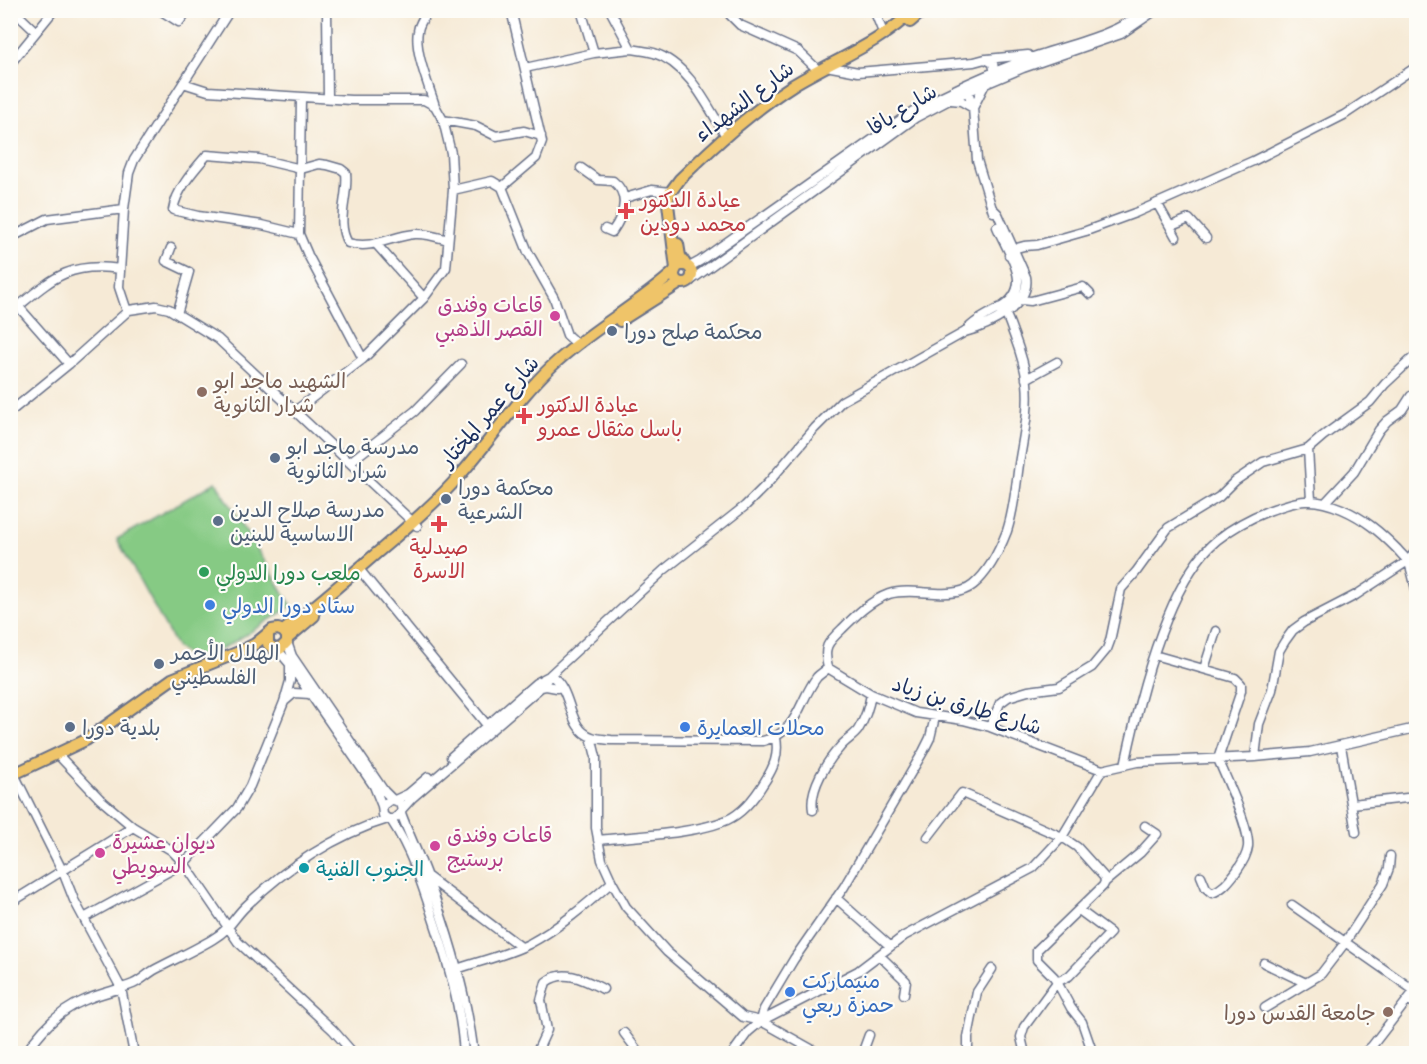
<svg xmlns="http://www.w3.org/2000/svg" width="1427" height="1064" font-family="Delius,'Playpen Sans Arabic',sans-serif">
	<style>
		.grass { fill: #86ca84; stroke: #507c71; stroke-width: 1.5 }
		.lines { fill: none; stroke-linecap: round; stroke-linejoin: round }
		.minor-casing { stroke: #687088; stroke-width: 11 }
		.major-casing { stroke: #687088; stroke-width: 14 }
		.minor { stroke: #fff; stroke-width: 8 }
		.major { stroke: #efc469; stroke-width: 10 }
		.health-dot { fill: #e0444e; stroke: #fdfcf7; stroke-width: 2 }
		.hotel-dot { fill: #d1479c; stroke: #fdfcf7; stroke-width: 2 }
		.service-dot { fill: #5c6f8a; stroke: #fdfcf7; stroke-width: 2 }
		.education-dot { fill: #8d6e63; stroke: #fdfcf7; stroke-width: 2 }
		.leisure-dot { fill: #2e9e5b; stroke: #fdfcf7; stroke-width: 2 }
		.shop-dot { fill: #3f7fe0; stroke: #fdfcf7; stroke-width: 2 }
		.culture-dot { fill: #0f9aa8; stroke: #fdfcf7; stroke-width: 2 }
		.labels { text-anchor: middle; dominant-baseline: central; stroke-width: 4.5; stroke-linejoin: round; paint-order: stroke }
		.street-label { font-size: 21px; fill: #1b2f5e; stroke: #fdfcf7 }
		.health-label { font-size: 21px; fill: #be3a42; stroke: #fdfcf7; text-anchor: start }
		.hotel-label { font-size: 21px; fill: #b23c85; stroke: #fdfcf7; text-anchor: start }
		.service-label { font-size: 21px; fill: #4e5e75; stroke: #fdfcf7; text-anchor: start }
		.education-label { font-size: 21px; fill: #785e54; stroke: #fdfcf7; text-anchor: start }
		.leisure-label { font-size: 21px; fill: #27864d; stroke: #fdfcf7; text-anchor: start }
		.shop-label { font-size: 21px; fill: #366cbe; stroke: #fdfcf7; text-anchor: start }
		.culture-label { font-size: 21px; fill: #0d838f; stroke: #fdfcf7; text-anchor: start }
	</style>
	<rect width="100%" height="100%" fill="#fdfcf7"/>
	<filter id="ink" filterUnits="userSpaceOnUse"><feTurbulence type="fractalNoise" baseFrequency=".0167" numOctaves="2"/><feDisplacementMap in="SourceGraphic" scale="12" xChannelSelector="R" yChannelSelector="G"/><feConvolveMatrix kernelMatrix="1 2 1 2 8 2 1 2 1" color-interpolation-filters="sRGB"/></filter>
	<filter id="wash" filterUnits="userSpaceOnUse"><feTurbulence type="fractalNoise" baseFrequency=".008" numOctaves="4" result="noise"/><feDisplacementMap in="SourceGraphic" scale="24" xChannelSelector="R" yChannelSelector="G"/><feGaussianBlur stdDeviation="1.35" result="paint"/><feColorMatrix in="noise" values="0 0 0 0 0 0 0 0 0 0 0 0 0 0 0 0 0 1.4 0 .05"/><feComposite in="paint" operator="in"/></filter>
	<g filter="url(#wash)">
		<rect width="100%" height="100%" fill="#f6ead6"/>
		<!-- grass -->
		<path class="grass" d="M216,482L292,606C274,616 215,658 198,657C189,657 183,653 177,648L117,539Z"/>
	</g>
	<g filter="url(#ink)">
		<g class="lines">
			<defs>
				<path id="minor" d="M13,10L36,32
					M160,10L179,22L188,10
					M327,10L328,98
					M429,10C424,17 419,23 418,31C414,51 429,86 435,106
					M581,10L594,53L631,49
					M610,10L631,49C638,50 646,51 654,53C689,64 708,107 726,136
					M729,10L730,15L740,25L798,51L818,70
					M874,10L884,35
					M987,59L1028,55
					M10,64L54,10
					M826,66L858,72L974,62L985,59L993,63L995,76
					M525,68L594,53
					M183,83L208,91L351,100H424L435,106L443,120L451,153L453,190L446,268L424,298L363,359
					M969,87L968,91L973,108L977,160L993,212
					M951,100L961,101L973,108L985,84
					M443,120L476,126L496,136L524,131L541,136
					M581,168L598,180L613,181C631,195 624,215 612,232L605,229
					M502,187L536,158L542,142L511,10
					M453,190L492,181L502,187L528,252L554,298L567,335L577,344
					M625,198L652,190L671,192
					M1157,203L1176,237
					M1171,226L1189,219L1206,238
					M299,234L262,225L198,216L173,210C176,190 194,170 207,155L259,159L301,169L319,164L327,165L341,169L346,173C349,196 335,222 348,243C374,250 391,236 415,234C426,233 437,237 448,240
					M10,238L47,219L124,209
					M377,245L424,298
					M171,248L166,261L189,272L177,314
					M1009,255L1013,249L1024,246L1037,245L1086,231L1135,213L1253,161L1344,115L1416,67
					M689,267L700,261L913,111C948,92 985,75 1022,61C1063,45 1111,39 1146,10
					M690,281L915,118L957,96L1023,68L1121,34L1156,10
					M1021,300L1031,301L1083,287L1090,294
					M18,306L69,364
					M127,311L119,287L124,209L129,173L134,160L230,10
					M10,313C50,281 66,261 120,269
					M965,332C974,321 987,315 1000,308C1036,287 1009,256 997,227
					M1026,379L1057,362
					M295,411L363,359L308,255L299,234L301,98
					M10,412L69,364L129,310L156,306L169,309L218,339L417,526
					M1308,449L1311,500
					M350,462L415,411L461,364
					M1326,502L1354,472L1379,430L1387,421L1402,410L1411,396
					M359,569L491,730
					M287,642L292,656L384,791L393,800
					M277,649L289,663L374,786L382,806L383,815L388,819H394L401,813C403,805 398,799 390,800L382,806
					M1154,655L1235,678L1241,684V691L1218,759C1226,778 1250,828 1248,847C1247,856 1241,865 1236,872C1229,881 1223,889 1212,893L1206,888L1201,876
					M828,668C823,647 827,643 842,629C856,615 870,601 889,594C915,586 952,602 973,585C988,573 1000,549 1007,531C1014,510 1016,486 1019,464C1023,438 1030,410 1027,383C1025,367 1020,351 1014,335C1010,325 1008,314 999,308
					M1204,669L1216,631
					M550,675C574,689 566,729 592,737C597,739 605,739 611,740L763,741C799,732 798,702 817,677C820,674 825,671 828,668L871,694L916,713L963,720L990,727L1102,770L1137,762L1255,757L1310,752L1416,728
					M541,687L546,686L557,688
					M286,700L294,693L310,694
					M990,727L1000,703L1008,697L1028,691L1059,687L1092,667L1107,649L1110,641L1121,589L1136,572L1168,528L1219,497L1235,481L1263,462L1308,449L1323,436L1370,402L1385,384L1416,355
					M591,737L596,757V828L602,860L612,882L626,907L667,952L743,1017L761,1021L820,1054
					M1341,746L1356,832
					M451,757L536,683L547,677
					M1255,757L1259,724L1272,690L1279,651L1285,641L1293,630L1304,622L1356,595L1408,561L1416,551
					M61,758L100,799L133,827L171,850L184,863L238,942L333,1030L354,1054
					M1125,765C1138,703 1167,581 1217,540C1232,528 1250,518 1268,511C1298,500 1312,496 1342,509C1365,519 1380,532 1397,549C1401,554 1406,558 1409,563C1412,571 1414,581 1416,589
					M14,774L63,872L74,900L121,988L134,1054
					M395,800L408,794L428,777
					M1352,804L1416,797
					M402,809L412,798L541,687L550,675L664,570L745,506L767,484L815,428L842,401L965,332C988,326 1031,306 1026,277L998,214L992,208
					M813,810C809,789 827,761 841,746C846,740 854,736 858,730C865,719 869,707 871,694
					M401,813C409,835 419,855 427,877C449,934 466,992 474,1054
					M391,820C411,850 422,884 433,918C448,963 461,1006 464,1054
					M928,837L962,793L1062,837L1077,847L1104,877L1105,882L1103,886L1037,950V960L1054,977L1057,982L1024,1027L1021,1037L1025,1054
					M598,840C634,836 695,834 727,820C743,813 756,796 765,781C774,767 779,755 776,738
					M428,877L521,947
					M1105,882L1140,853L1157,834L1145,826
					M836,898L890,946
					M10,903L133,827
					M1292,905L1415,991
					M1079,910L1110,933L1069,976L1057,982L1071,1008L1082,1022L1093,1054
					M84,918L184,863L237,808L250,786L284,702L290,681V665
					M879,955L906,981L904,994
					M1264,963L1306,983L1321,974L1344,944L1383,884L1389,868L1390,856
					M454,970C479,961 505,956 529,944C559,928 586,905 612,882
					M1408,1001L1416,1005
					M1265,1008L1306,983
					M761,1021L764,1009L794,959L844,887L923,752L930,738L935,717
					M624,1033L640,1054
					M25,1054C40,1031 60,1010 85,1000C101,993 118,990 133,984C142,980 148,973 156,969C175,959 195,950 213,939C231,928 232,920 245,907C284,869 336,834 388,819
					M536,1054L547,1030L541,1000L546,982C564,968 585,980 603,989
					M732,1054L748,1032L761,1021L858,971L904,936L1033,868L1062,837L1102,770
					M862,1054L869,1035
					M968,1054V1037L977,992L992,969
					M1363,1054L1372,1046L1416,989"/>
				<path id="major" d="M910,22L924,10
					M678,244L680,256L686,265
					M674 274a9 9 0 1 1 18 0a9 9 0 1 1-18 0Z
					M676,269L668,204L669,194L680,179C715,145 752,111 793,85C834,60 879,44 914,10
					M620,321L680,283
					M283,631C314,608 342,583 371,558C399,534 427,511 452,484C487,447 514,402 552,366C590,330 637,306 675,271
					M287,639L314,616
					M14,774L86,740L172,679L239,652L255,644L272,630L278,629L283,631L287,636V642L280,649L273,648L268,644V635"/>
			</defs>
			<!-- minor casing -->
			<use href="#minor" class="minor-casing"/>
			<!-- major casing -->
			<use href="#major" class="major-casing"/>
			<!-- minor -->
			<use href="#minor" class="minor"/>
			<!-- major -->
			<use href="#major" class="major"/>
		</g>
	</g>
	<!-- markers -->
	<g class="health-dot">
		<path d="M623 202h6v6h6v6h-6v6h-6v-6h-6v-6h6z"/>
		<path d="M521 407h6v6h6v6h-6v6h-6v-6h-6v-6h6z"/>
		<path d="M436 515h6v6h6v6h-6v6h-6v-6h-6v-6h6z"/>
	</g>
	<g class="hotel-dot">
		<circle cx="555" cy="316" r="6"/>
		<circle cx="435" cy="846" r="6"/>
		<circle cx="100" cy="853" r="6"/>
	</g>
	<g class="service-dot">
		<circle cx="612" cy="331" r="6"/>
		<circle cx="275" cy="458" r="6"/>
		<circle cx="446" cy="499" r="6"/>
		<circle cx="218" cy="521" r="6"/>
		<circle cx="159" cy="664" r="6"/>
		<circle cx="70" cy="727" r="6"/>
	</g>
	<g class="education-dot">
		<circle cx="202" cy="392" r="6"/>
		<circle cx="1388" cy="1012" r="6"/>
	</g>
	<circle class="leisure-dot" cx="204" cy="572" r="6"/>
	<g class="shop-dot">
		<circle cx="210" cy="605" r="6"/>
		<circle cx="685" cy="727" r="6"/>
		<circle cx="790" cy="992" r="6"/>
	</g>
	<circle class="culture-dot" cx="304" cy="868" r="6"/>
	<g class="labels">
		<!-- street labels -->
		<g class="street-label">
			<text transform="translate(744 101) rotate(-37)">شارع الشهداء</text>
			<text transform="translate(902 109) rotate(-32)">شارع يافا</text>
			<text transform="translate(489 411) rotate(-49)">شارع عمر المختار</text>
			<text transform="translate(967 705) rotate(17)">شارع طارق بن زياد</text>
		</g>
		<!-- health labels -->
		<g class="health-label">
			<text x="640" y="199">عيادة الدكتور<tspan x="640" dy="24">محمد دودين</tspan></text>
			<text x="538" y="404">عيادة الدكتور<tspan x="538" dy="24">باسل مثقال عمرو</tspan></text>
			<text x="439" y="546" text-anchor="middle">صيدلية<tspan x="439" dy="24">الاسرة</tspan></text>
		</g>
		<!-- hotel labels -->
		<g class="hotel-label">
			<text x="543" y="304" text-anchor="end">قاعات وفندق<tspan x="543" dy="24">القصر الذهبي</tspan></text>
			<text x="447" y="834">قاعات وفندق<tspan x="447" dy="24">برستيج</tspan></text>
			<text x="112" y="841">ديوان عشيرة<tspan x="112" dy="24">السويطي</tspan></text>
		</g>
		<!-- service labels -->
		<g class="service-label">
			<text x="624" y="331">محكمة صلح دورا</text>
			<text x="287" y="446">مدرسة ماجد ابو<tspan x="287" dy="24">شرار الثانوية</tspan></text>
			<text x="458" y="487">محكمة دورا<tspan x="458" dy="24">الشرعية</tspan></text>
			<text x="230" y="509">مدرسة صلاح الدين<tspan x="230" dy="24">الاساسية للبنين</tspan></text>
			<text x="171" y="652">الهلال الأحمر<tspan x="171" dy="24">الفلسطيني</tspan></text>
			<text x="82" y="727">بلدية دورا</text>
		</g>
		<!-- education labels -->
		<g class="education-label">
			<text x="214" y="380">الشهيد ماجد ابو<tspan x="214" dy="24">شرار الثانوية</tspan></text>
			<text x="1376" y="1012" text-anchor="end">جامعة القدس دورا</text>
		</g>
		<!-- leisure labels -->
		<g class="leisure-label">
			<text x="216" y="572">ملعب دورا الدولي</text>
		</g>
		<!-- shop labels -->
		<g class="shop-label">
			<text x="222" y="605">ستاد دورا الدولي</text>
			<text x="697" y="727">محلات العمايرة</text>
			<text x="802" y="980">منيماركت<tspan x="802" dy="24">حمزة ربعي</tspan></text>
		</g>
		<!-- culture labels -->
		<g class="culture-label">
			<text x="316" y="868">الجنوب الفنية</text>
		</g>
	</g>
	<!-- margin -->
	<rect width="1427" height="1064" fill="none" stroke="#fdfcf7" stroke-width="36"/>
</svg>
